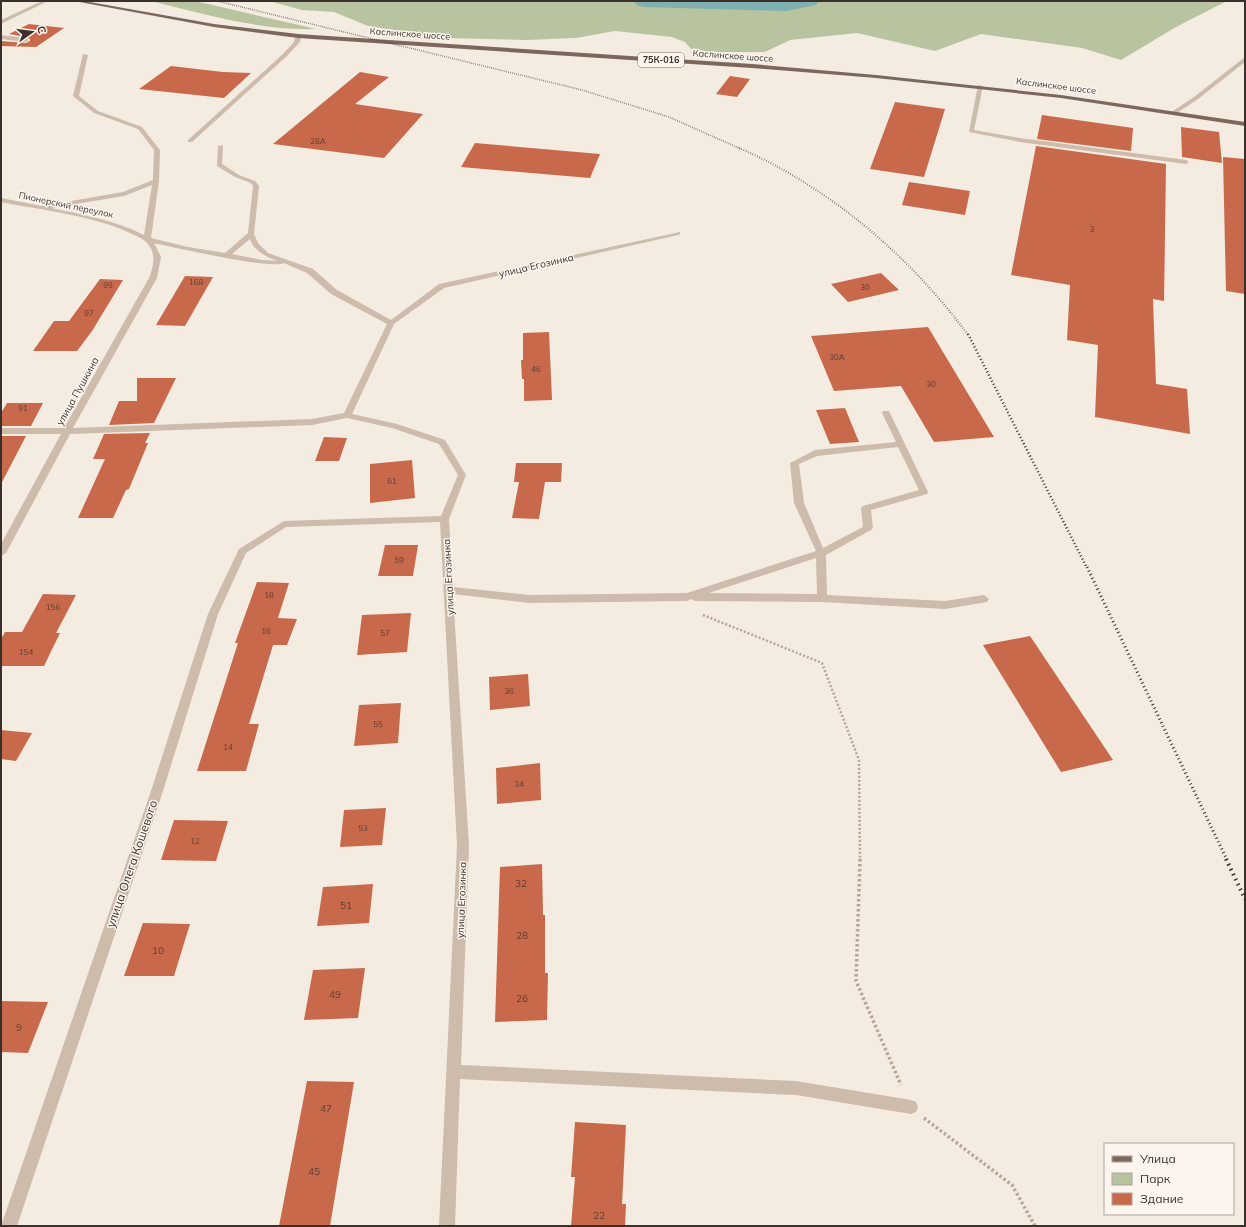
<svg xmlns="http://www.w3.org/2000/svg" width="1246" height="1227" font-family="Mulish,sans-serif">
<rect width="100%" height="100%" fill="#f4ebe1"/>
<path fill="#b8c4a0" d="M151 1H195L316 29C261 31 205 14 151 1Z
M269 1H1231L1225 2 1176 27 1121 60 1082 48 981 34 935 51 857 33 790 40 765 52H709L691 49 685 42 672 37 615 31 576 38 527 40 444 38 368 26 334 12 302 10Z"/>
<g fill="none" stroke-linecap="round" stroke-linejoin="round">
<path fill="#7fb0b2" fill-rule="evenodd" d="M634 1H819L816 5 786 11 644 7 637 5Z"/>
</g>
<path fill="#c8694b" d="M29 24 64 28 36 47 1 46V41L26 43 30 41V39L26 37 9 34Z
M171 66 223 72 251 73 224 98 139 89Z
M360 72 389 77 355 104 423 114 384 158 273 144Z
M730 76 750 79 737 97 716 94Z
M895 102 945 109 924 177 870 169Z
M1042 115 1133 128 1131 151 1037 139Z
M1181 127 1219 132 1222 163 1182 157Z
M475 143 600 154 590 178 461 167Z
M1036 146 1166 164 1164 301 1153 299 1156 384 1187 389 1190 434 1095 417 1098 345 1067 340 1070 285 1011 275Z
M1223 157 1245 159V294L1226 291Z
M909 182 970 191 965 215 902 205Z
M881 273 899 290 848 302 831 284Z
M185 276 213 277 185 326 156 325Z
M100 279 123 280 92 331 77 351H33L54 321H69Z
M928 327 994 437 934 442 901 386 834 391 811 336Z
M549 332 552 400 524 401V379H522L521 360H523V333Z
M137 378H176L154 423 109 425 119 401H137Z
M7 403H43L31 426H1V413Z
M845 408 859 442 830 444 816 410Z
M150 433 145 443H148L129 489 126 490 113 518H78L105 459H93L104 434Z
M1 436H26L1 484Z
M324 437 347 438 339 461H315Z
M412 460 415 498 370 503V464Z
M516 463H562L561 482H545L539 519 512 518 519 482H514Z
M385 545H418L413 576H378Z
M257 582 289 583 278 618 297 619 287 645H273L249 724H259L246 771H197L238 643H235Z
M43 594 76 595 56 633H60L44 666H1V639L5 632H22Z
M411 613 407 652 357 655 362 615Z
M1030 636 1113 760 1061 772 983 645Z
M528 674 530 706 490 710 489 677Z
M401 703 398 743 354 746 359 705Z
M1 730 32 733 16 761 1 759Z
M540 763 541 800 497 804 496 768Z
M386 808 382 845 340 847 344 810Z
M174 820 228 821 216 861 161 860Z
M542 864 543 915H545V973H548L547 1020 495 1022 500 867Z
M373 884 369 923 317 926 323 887Z
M143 923 190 924 174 976H124Z
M365 968 358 1018 304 1020 313 970Z
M1 1001 48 1002 28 1053 1 1052Z
M307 1081 354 1082 330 1226H279Z
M575 1122 626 1125 622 1204H626L625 1226H571L575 1177H571Z"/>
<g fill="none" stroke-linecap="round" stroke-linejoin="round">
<path stroke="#b9a596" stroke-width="2.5" stroke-dasharray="2 2" stroke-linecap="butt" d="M703 615 822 663 859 760 860 860"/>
<path stroke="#b9a596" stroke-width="3.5" stroke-dasharray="2.5 2.5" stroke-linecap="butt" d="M860 859 856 981 901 1085
M924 1118 1012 1185 1035 1226"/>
<path fill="#cdbbac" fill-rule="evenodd" d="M42 1H48L1 24V20Z
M1 35 26 38 29 40 26 42 1 39Z
M296 35 301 36 300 42 287 56 192 142H188V140L283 54 294 42Z
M83 54 88 55 79 96 98 111 142 127 160 150 159 181 151 238 188 247 225 253 248 233 253 186 251 183 235 177 217 166 218 146 223 145 222 164 239 175 255 181 259 186 254 234 258 243 268 253 313 269 337 290 391 320 439 284 680 232V234L678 235 444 288 394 324 352 414 397 424 445 440 466 475 449 519 453 587 529 595 687 593 816 551 794 503 790 463 815 450 896 442 882 413 883 411H889L928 492 927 494 871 510 873 528 871 530 826 555 827 595 945 601 984 595 989 599 987 602 945 609 822 602 695 601 691 599 687 601 529 603 453 594 469 846 461 1065 796 1081 911 1100 916 1102 918 1107 916 1112 911 1114 796 1095 460 1079 455 1226H439L457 846 440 522 286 527 246 553 218 614 163 791 17 1226H1L151 791 208 614 239 549 284 521 441 516 458 475 439 444 392 428 347 418 312 425 70 434 6 553 1 556V544L61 434H1V428H64L149 278C154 265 157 252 145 241 142 238 136 236 132 234 96 216 41 210 1 202V198L42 206 123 192 153 180 154 150 138 129 94 113 73 96ZM152 185 144 235C115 220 83 215 51 208L124 196ZM250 239C254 251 265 256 277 261L262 260 232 254ZM154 243C172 247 273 270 284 263L307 273 331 294 387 324 344 413 312 419 73 428 157 278 161 257ZM898 447 919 490 863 506 861 508 863 527 823 548 804 503 799 464 817 456ZM816 558 817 594 709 593Z
M1245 57V62L1198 99 1177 113H1173V111L1194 97Z
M978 85 983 86 974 130 1020 138 1186 160 1189 162 1186 164 1020 142 969 132Z"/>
<path fill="#7d675c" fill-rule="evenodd" d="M74 1H84L214 24 298 34 752 64 876 75 1061 95 1245 122V126L1061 98 876 78 752 68 298 38 214 27Z"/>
<path stroke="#3b302b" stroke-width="1.5" stroke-dasharray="0.5 1.5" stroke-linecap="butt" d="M217 1 582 90 669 117 741 149"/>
<path stroke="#3b302b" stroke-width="2" stroke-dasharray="0.5 2" stroke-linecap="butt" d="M739 148C829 187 910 256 968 335"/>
<path stroke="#3b302b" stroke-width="2.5" stroke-dasharray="1 2.5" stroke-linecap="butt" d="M968 334 1087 568"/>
<path stroke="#3b302b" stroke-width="3" stroke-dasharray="1 3" stroke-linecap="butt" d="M1087 567 1227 860"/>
<path stroke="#3b302b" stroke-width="4" stroke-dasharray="1.5 4" stroke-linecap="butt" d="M1226 859 1245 899"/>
</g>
<g text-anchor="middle" stroke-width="3" stroke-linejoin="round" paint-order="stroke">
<g font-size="8" fill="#5e3e33">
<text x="318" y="144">28А</text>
<text x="1092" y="232">3</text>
<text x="196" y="285">168</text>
<text x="108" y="288">99</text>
<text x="865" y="290">30</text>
<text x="89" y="316">97</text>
<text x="837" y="360">30А</text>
<text x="536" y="372">46</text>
<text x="931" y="387">30</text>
<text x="23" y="411">91</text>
<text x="392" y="484">61</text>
<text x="399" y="563">59</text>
<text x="269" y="598">18</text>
<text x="53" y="610">156</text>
<text x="266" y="634">16</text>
<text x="385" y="636">57</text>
<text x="26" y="655">154</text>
<text x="509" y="694">36</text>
<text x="378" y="727">55</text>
<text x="228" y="750">14</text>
<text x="519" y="787">34</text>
<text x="363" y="831">53</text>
<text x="195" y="844">12</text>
</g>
<g font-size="9" fill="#3b302b" stroke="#fbf5ee">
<text transform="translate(410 34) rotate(4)" y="3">Каслинское шоссе</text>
<text transform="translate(733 56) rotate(4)" y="3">Каслинское шоссе</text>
<text transform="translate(1056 86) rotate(7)" y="3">Каслинское шоссе</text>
<text transform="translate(66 205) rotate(12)" y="3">Пионерский переулок</text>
</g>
<rect fill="#fbf5ee" stroke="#756b66" stroke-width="1" x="638" y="53" width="46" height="14" rx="3"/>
<g font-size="9" font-weight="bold" fill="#3b302b">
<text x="661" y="63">75К-016</text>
</g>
<g font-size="10" fill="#3b302b" stroke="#fbf5ee">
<text transform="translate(536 265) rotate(-13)" y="4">улица Егозинка</text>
<text transform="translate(77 391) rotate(-61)" y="4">улица Пушкина</text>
<text transform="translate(448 577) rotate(-93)" y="4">улица Егозинка</text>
<text transform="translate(461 900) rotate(-88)" y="4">улица Егозинка</text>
</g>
<g font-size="10" fill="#5e3e33">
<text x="521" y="887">32</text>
<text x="346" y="909">51</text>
<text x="522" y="939">28</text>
<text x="158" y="954">10</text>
<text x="335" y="998">49</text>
<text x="522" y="1002">26</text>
<text x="19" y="1031">9</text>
<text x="326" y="1112">47</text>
<text x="314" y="1175">45</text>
<text x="599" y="1219">22</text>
</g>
<g font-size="12" fill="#3b302b" stroke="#fbf5ee">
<text transform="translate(132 864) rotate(-71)" y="4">улица Олега Кошевого</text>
</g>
</g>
<rect width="1246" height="1227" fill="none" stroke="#3b302b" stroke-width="4"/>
<rect x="1104" y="1143" width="130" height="72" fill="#fbf5ee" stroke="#aea6a0"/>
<rect x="1112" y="1156" width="20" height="6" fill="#7d675c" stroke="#aea6a0"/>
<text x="1140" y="1163" font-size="12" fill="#3b302b">Улица</text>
<rect x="1112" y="1173" width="20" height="12" fill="#b8c4a0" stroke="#aea6a0"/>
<text x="1140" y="1183" font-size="12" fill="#3b302b">Парк</text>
<rect x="1112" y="1193" width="20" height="12" fill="#c8694b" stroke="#aea6a0"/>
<text x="1140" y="1203" font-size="12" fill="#3b302b">Здание</text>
<g transform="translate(32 32) rotate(76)" stroke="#fbf5ee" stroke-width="3" paint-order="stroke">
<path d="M0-3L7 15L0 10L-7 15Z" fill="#3b302b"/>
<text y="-6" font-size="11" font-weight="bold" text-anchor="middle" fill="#3b302b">С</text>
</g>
</svg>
